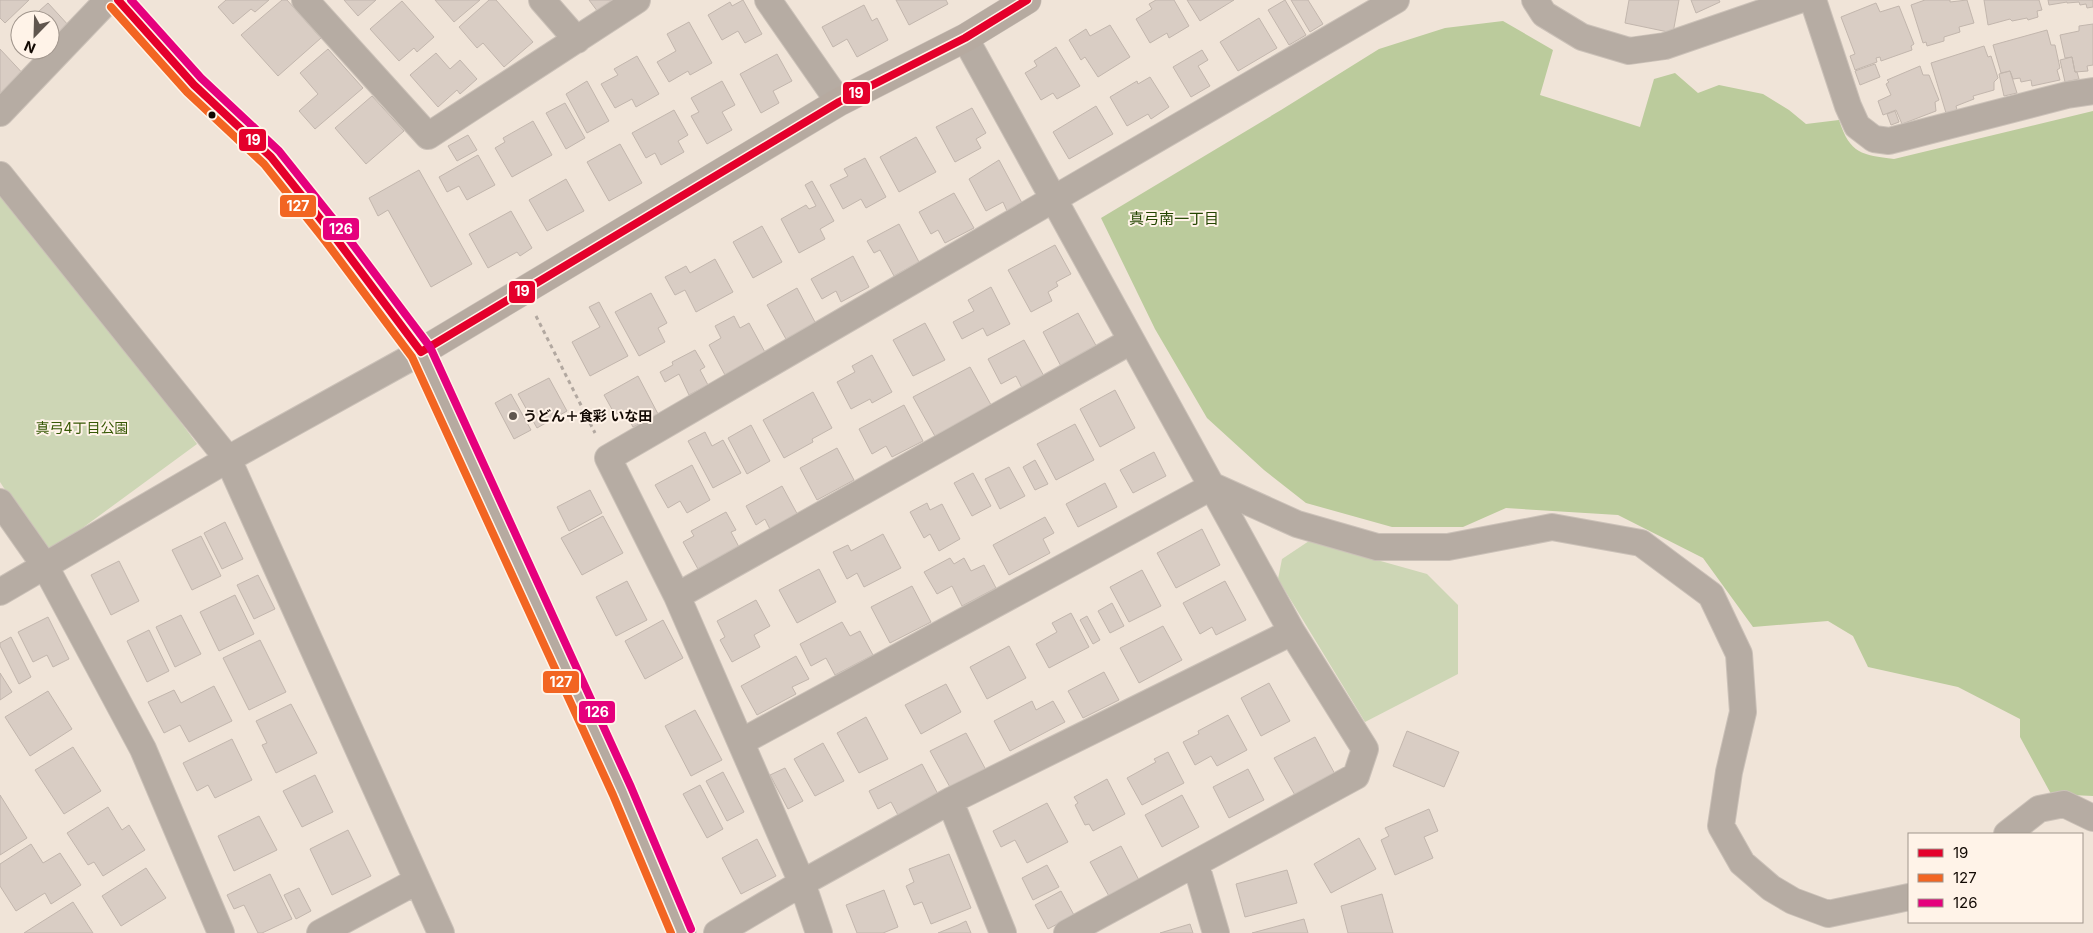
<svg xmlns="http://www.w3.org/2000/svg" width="2093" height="933" font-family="Inter,'Noto Sans JP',sans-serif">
<rect width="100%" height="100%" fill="#f0e4d8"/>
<path fill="#cdd6b5" d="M0 196 94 306 197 444 47 554 0 482Z
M1309 541 1427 574 1458 605V674L1365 722 1278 579 1282 559Z"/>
<path fill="#bbcb9c" d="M1503 21 1553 50 1540 95 1640 127 1654 79 1675 73 1698 93 1719 85 1763 94 1789 110 1806 124 1839 120C1850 154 1862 155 1894 159L2093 111V796L2051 794 2020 737V719L1958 687 1868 667 1853 636 1828 621 1753 627 1703 558 1618 515 1506 508 1463 527H1392L1306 503 1264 470 1207 418 1155 329 1101 218 1281 110 1379 49 1445 28Z"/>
<path fill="#d9cdc4" stroke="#c2b6ad" d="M0 0H29L5 23 0 18Z
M226 0H269L255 12 251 9 233 24 218 7Z
M282 0H287L321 38 278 76 241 35Z
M344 0H376L358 16Z
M435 0H480L454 22Z
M489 0H496L533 42 504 67 483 43 477 48 459 27Z
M589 0H613L598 12Z
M743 0 762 34 745 43 738 31 722 40 708 15 730 2 732 6Z
M896 0H946L948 4 909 25Z
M1156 0H1174L1189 26 1169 38 1167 33 1150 43 1136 19 1152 9 1149 4Z
M1187 0H1234L1200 21Z
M1285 0 1306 35 1289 45 1268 10Z
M1291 0H1308L1323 24 1310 32Z
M1629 0H1679L1673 33 1625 23Z
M1691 0H1719L1720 2 1696 13Z
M1925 0H1950V2L1967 0 1974 23 1959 27 1960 32 1944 37V41L1927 46 1926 42 1923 43 1911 5Z
M1984 0H2039L2042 10 2037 11 2038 17 2028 20 2027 18 2012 21 2010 19 1988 25Z
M2048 0H2093V7L2087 8 2086 4 2080 5 2079 2 2067 3V2L2049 5Z
M402 1 434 37 417 52 414 48 399 61 370 29Z
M48 3 70 27 50 46V20H29Z
M1876 3 1880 12 1899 6 1914 44 1911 46 1912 50 1881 61 1880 57 1876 58 1877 62 1855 70 1850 56 1855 54 1841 17Z
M864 5 872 21 877 18 888 40 857 57 847 39 833 47 822 27Z
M1259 18 1277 48 1238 71 1220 42Z
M689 22 712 63 690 75 688 71 669 82 657 62 676 51 667 34Z
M2093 24V65L2087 66 2088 71 2075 72 2072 57 2065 58 2060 35 2079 31V26Z
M1110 25 1130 57 1098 77 1085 57 1081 60 1069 40 1086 29 1090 36Z
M2047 30 2051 45H2055L2060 68 2057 70 2060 80 2032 86 2031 80 2021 82 2020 78 2013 79 2010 71 2001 73 1993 45Z
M1984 46 1988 57 1991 56 1998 78 1994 82V90L1973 96 1974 99 1956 106 1957 110 1946 113 1931 63Z
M1056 47 1080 86 1057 99 1053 93 1041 100 1025 73 1037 66 1034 61Z
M0 49 28 79 0 106Z
M328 49 363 88 315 129 299 111 318 94 300 73Z
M1202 50 1208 60 1198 66 1210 86 1191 97 1173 67Z
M436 53 450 69 460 60 477 79 460 94 457 90 438 107 410 75Z
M777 54 792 81 773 91 779 103 761 113 740 74Z
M637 56 659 94 636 107 632 99 615 108 601 84 618 75 614 69Z
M2072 57 2075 72H2077L2079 79 2065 82 2060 60Z
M1875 64 1880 77 1860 85 1855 71Z
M1920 66 1923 75H1929L1939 100 1935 102 1936 111 1902 124 1896 110 1883 115 1878 101 1891 95 1886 84 1889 82 1887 80Z
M2010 71 2017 93 2004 96 1999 74Z
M1150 77 1169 107 1151 119 1148 114 1127 126 1110 97 1137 81 1138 84Z
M587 81 609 121 587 133 566 94Z
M722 81 735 105 722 112 732 130 707 144 691 116 699 112 691 98Z
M372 96 404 131 366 164 335 128Z
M565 103 585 138 566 149 546 113Z
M1096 106 1113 134 1069 159 1053 132Z
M972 108 986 133 976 139 981 148 955 162 936 127Z
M674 110 688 135 678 141 684 152 661 165 655 153 646 158 632 133Z
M1895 111 1899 122 1891 125 1887 114Z
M533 121 552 155 512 177 495 148 505 142 503 138Z
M468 135 477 150 457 161 448 146Z
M916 137 936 172 899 192 880 157Z
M620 144 642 183 609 201 587 162Z
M478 155 495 185 467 200 459 186 447 192 439 177Z
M865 158 886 197 866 208 861 199 843 209 830 185 848 176 844 169Z
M999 160 1022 203 1007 211 1003 202 986 211 969 179Z
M419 170 472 264 431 287 388 210 378 216 369 198Z
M566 179 584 211 547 231 529 200Z
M812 181 834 221 820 229 825 239 799 253 781 219 806 205 809 209 816 206 805 185Z
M954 193 974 228 945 243 938 230 931 234 919 212Z
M511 211 532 248 520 256 517 252 488 268 469 234Z
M899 224 919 262 894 276 880 250 874 253 867 241Z
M762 226 782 262 753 278 733 242Z
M1055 245 1071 274 1056 282 1058 286 1048 292 1052 301 1031 312 1008 270Z
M853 256 869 287 841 302 836 291 822 299 811 279Z
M715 259 733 292 696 312 685 290 675 295 665 277 686 266 690 273Z
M991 287 1010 324 987 336 983 328 962 339 953 322 974 311 968 300Z
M797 288 816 324 786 339 767 305Z
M651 293 667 323 658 328 665 342 639 356 615 312Z
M599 302 628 356 590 376 572 342 600 327 589 307Z
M1078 313 1099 351 1063 370 1043 332Z
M734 316 740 328 749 323 766 354 725 375 709 345 721 338 715 326Z
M925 323 945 360 913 376 893 340Z
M1024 340 1045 378 1023 390 1016 376 1001 384 988 359Z
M695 350 705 367 700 370 708 385 689 395 679 374 665 382 660 372 673 365 672 362Z
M872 355 892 392 872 403 870 399 851 409 837 382 855 372 852 366Z
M970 367 995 412 936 438 913 397Z
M638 376 658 414 633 427 627 416 618 420 604 395Z
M549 378 567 411 537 428 518 394Z
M1115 390 1135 428 1100 447 1080 409Z
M813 392 832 428 812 439 813 442 784 458 763 420Z
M511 394 531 430 514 439 495 403Z
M904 405 923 441 892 457 886 446 872 454 859 429Z
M1075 424 1094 460 1056 480 1037 444Z
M751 425 770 461 747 474 728 438Z
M705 432 712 446 723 440 741 473 713 488 688 441Z
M837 448 854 480 817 500 800 468Z
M1154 452 1166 476 1133 493 1120 470Z
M1035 460 1048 484 1035 490 1023 467Z
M692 465 710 500 687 513 680 501 668 508 655 485Z
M1009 467 1025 496 1000 509 985 479Z
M973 473 991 506 972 516 954 483Z
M1105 483 1117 507 1078 527 1066 504Z
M782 486 800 519 772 533 765 519 756 525 746 506Z
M590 490 602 513 569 531 557 507Z
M927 503 930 510 942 504 960 539 939 551 930 534 924 538 910 512Z
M726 512 736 530 731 532 739 547 698 569 683 542 694 536 691 531Z
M603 516 623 553 582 575 561 538Z
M1045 517 1054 533 1043 539 1050 553 1009 575 993 545Z
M225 522 243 559 222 569 204 533Z
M1202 529 1220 565 1176 588 1157 553Z
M883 534 901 568 864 587 857 573 847 579 833 552 848 545 851 551Z
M201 536 221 576 192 590 172 550Z
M950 558 954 564 964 558 971 571 984 565 996 588 962 606 952 586 937 594 924 572Z
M119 561 139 601 111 615 91 575Z
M819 569 836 602 797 623 779 590Z
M1142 570 1161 606 1129 622 1110 587Z
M258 575 275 609 254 619 237 585Z
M627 581 647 620 616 636 596 597Z
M1225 581 1246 620 1216 635 1212 627 1200 634 1183 603Z
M912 586 931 622 890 643 871 607Z
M235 595 254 634 219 651 200 612Z
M756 600 770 626 754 635 760 647 732 662 720 640 725 637 717 621Z
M1112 603 1124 626 1110 633 1098 611Z
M1071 613 1089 647 1049 668 1036 644 1057 632 1052 623Z
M181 615 201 654 175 667 156 627Z
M1087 616 1100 640 1093 644 1080 620Z
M48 617 69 659 53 667 47 655 33 662 18 632Z
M663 620 683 658 645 679 625 641Z
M842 622 850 636 860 631 873 655 835 675 826 658 811 666 800 644Z
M1163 626 1182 660 1139 683 1120 648Z
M149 630 169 671 147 682 127 641Z
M11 637 31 677 19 684 0 646V643Z
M260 640 286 692 249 710 223 658Z
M1009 646 1026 678 987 699 970 667Z
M796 656 809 679 792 687 796 694 757 715 741 686Z
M1104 672 1119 700 1083 718 1068 691Z
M0 673 12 692 0 700Z
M1269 683 1290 721 1261 736 1241 698Z
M946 684 961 712 921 734 905 705Z
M214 686 232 721 189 742 180 725 164 733 148 702 174 690 181 703Z
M48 691 72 729 30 756 5 717Z
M1032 701 1036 710 1053 701 1065 722 1010 751 994 721Z
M291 704 317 753 276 773 262 745 267 743 256 721Z
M695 710 722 760 691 776 665 726Z
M1228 715 1247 750 1217 766 1211 756 1195 765 1183 742 1199 734 1198 731Z
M866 717 888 759 859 773 837 733Z
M1407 731 1459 752 1444 787 1393 766Z
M966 733 986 770 951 789 930 751Z
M1315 737 1336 776 1296 797 1274 758Z
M232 739 252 780 215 798 208 785 197 791 183 763Z
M823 743 844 781 815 796 794 759Z
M73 747 101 791 64 814 35 770Z
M1168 752 1184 783 1142 805 1127 778 1156 762 1154 759Z
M922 764 939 796 899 817 891 802 878 809 869 791Z
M785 768 803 801 788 809 770 775Z
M1248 769 1264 800 1229 818 1213 787Z
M723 772 744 812 727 821 706 781Z
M315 775 333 812 302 827 283 791Z
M1107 779 1125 814 1093 831 1089 824 1085 825 1075 805 1078 803 1074 797Z
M700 785 723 829 707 838 683 794Z
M0 795 27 838 0 855Z
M1182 795 1199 827 1162 847 1145 815Z
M1047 803 1068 842 1027 863 1015 840 1001 847 993 831Z
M108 807 122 830 129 825 145 850 103 876 94 862 88 865 67 833Z
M1429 809 1438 831 1424 837 1433 858 1395 875 1381 840 1389 836 1385 828Z
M259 816 277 850 234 871 218 836Z
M348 830 371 876 332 895 310 849Z
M1359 838 1376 869 1331 893 1314 864Z
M757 839 776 876 741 894 722 858Z
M31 844 43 863 60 853 81 885 51 904 45 893 16 911 0 886V864Z
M1121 846 1140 882 1110 898 1090 862Z
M949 854 971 908 931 924 922 902 914 905 906 886 914 882 909 869Z
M1047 865 1059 887 1033 900 1022 878Z
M146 868 166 898 121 926 102 896Z
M1287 870 1297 903 1245 917 1236 884Z
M270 874 292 919 262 933H258L244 905 234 909 227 895Z
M299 888 311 911 296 919 284 895Z
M884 890 898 927 883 933H857L846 905Z
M1061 891 1074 915 1048 929 1035 905Z
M1382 894 1393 933H1348L1341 906Z
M73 902 93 933H24L35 926Z
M1304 919 1308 933H1252Z
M966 921 971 933H938L958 925Z
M1190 924 1193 933H1160Z"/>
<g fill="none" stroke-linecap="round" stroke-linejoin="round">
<g stroke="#cbc1b8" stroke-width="28">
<path id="street" d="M305 0 428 136 637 0
M542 0 577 40
M768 0 839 102
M1535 0 1544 14 1582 37 1629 51 1665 46 1799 0
M1813 0 1848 106 1857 126 1874 139 1889 141 2067 95 2093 91
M965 38 1292 632 1365 749 1356 776 1067 933
M0 113 108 0
M0 175 228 459 441 933
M0 502 45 566 143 749 221 933
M0 592 228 459 421 352
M677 596 1131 341
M741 742 1213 486 1297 524 1377 547H1448L1552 527 1641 543 1711 595 1739 654 1743 712 1729 772 1721 826 1742 863 1771 888 1793 901 1828 914 1909 897
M950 801 1003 933
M2007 834 2039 809 2064 804 2093 818
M1196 865 1216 933
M320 933 417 881
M717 933 802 883 950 801 1292 632
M819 933 802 883 677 596 608 458 1396 0"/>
</g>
<g stroke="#cbc1b8" stroke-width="29">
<path id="secondary" d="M118 0 194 85 271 157 334 236 421 352 622 791 682 933
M421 352 839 102 965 38 1027 0"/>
</g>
<path stroke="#b2a8a0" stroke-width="3" stroke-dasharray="4 4" stroke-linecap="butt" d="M536 316 595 433"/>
<use href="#street" stroke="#b6aca3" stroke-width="26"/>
<use href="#secondary" stroke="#b6aaa0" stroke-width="28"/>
<g stroke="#fff3e8" stroke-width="11">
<path id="bus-1" d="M118 0 194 85 271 157 334 236 421 352 839 102 965 38 1027 0"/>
</g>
<g stroke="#fff3e8" stroke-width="11">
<path id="bus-2" d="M111 7 187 92 264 164 326 242 412 357 613 795 671 933"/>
</g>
<g stroke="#fff3e8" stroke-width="11">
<path id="bus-3" d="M131 0 201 78 279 151 342 230 430 347 631 787 691 929"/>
</g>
<use href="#bus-1" stroke="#e4002b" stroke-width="8"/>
<use href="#bus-2" stroke="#f26522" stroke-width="8"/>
<use href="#bus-3" stroke="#e5007d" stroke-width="8"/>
</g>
<circle fill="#120903" stroke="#fff3e8" stroke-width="2" cx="212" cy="115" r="4.5"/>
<circle fill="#60564e" stroke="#fff3e8" stroke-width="2" cx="513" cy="416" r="5"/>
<g text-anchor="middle" stroke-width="4" stroke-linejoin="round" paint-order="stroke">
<g font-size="14" font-weight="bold" fill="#120903" stroke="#fff3e8" text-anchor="start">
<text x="523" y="421">うどん＋食彩 いな田</text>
</g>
<g font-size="14" fill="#375805" stroke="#fff3e8">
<text x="82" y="433">真弓4丁目公園</text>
</g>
<g font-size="15" fill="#234500" stroke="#fff3e8">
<text x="1174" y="224">真弓南一丁目</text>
</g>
</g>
<g stroke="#fff3e8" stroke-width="2">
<rect x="842" y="81" width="29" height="24" rx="5" fill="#e4002b"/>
<rect x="238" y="128" width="29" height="24" rx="5" fill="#e4002b"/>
<rect x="279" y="194" width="38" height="24" rx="5" fill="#f26522"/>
<rect x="322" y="217" width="38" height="24" rx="5" fill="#e5007d"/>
<rect x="508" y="280" width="28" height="24" rx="5" fill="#e4002b"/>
<rect x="542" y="670" width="38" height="24" rx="5" fill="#f26522"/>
<rect x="578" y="700" width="38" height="24" rx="5" fill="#e5007d"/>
</g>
<g font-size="14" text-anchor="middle" font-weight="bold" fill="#fff">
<text x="856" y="98">19</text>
<text x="253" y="145">19</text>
<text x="298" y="211">127</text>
<text x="341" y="234">126</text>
<text x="522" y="296">19</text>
<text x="561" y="687">127</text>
<text x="597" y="717">126</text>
</g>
<rect x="1908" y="833" width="175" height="90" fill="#fff3e8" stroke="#a0958c"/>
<rect x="1918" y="849" width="25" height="8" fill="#e4002b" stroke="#a0958c"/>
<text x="1953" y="858" font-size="15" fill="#120903">19</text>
<rect x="1918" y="874" width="25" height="8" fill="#f26522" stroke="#a0958c"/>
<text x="1953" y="883" font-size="15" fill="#120903">127</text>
<rect x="1918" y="899" width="25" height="8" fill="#e5007d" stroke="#a0958c"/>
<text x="1953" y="908" font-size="15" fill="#120903">126</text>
<g transform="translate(35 35) rotate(203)"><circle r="24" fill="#fff3e8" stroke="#a0958c"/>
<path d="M0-4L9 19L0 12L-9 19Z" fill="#60564e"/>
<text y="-8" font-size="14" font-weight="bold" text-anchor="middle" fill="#120903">N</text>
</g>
</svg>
